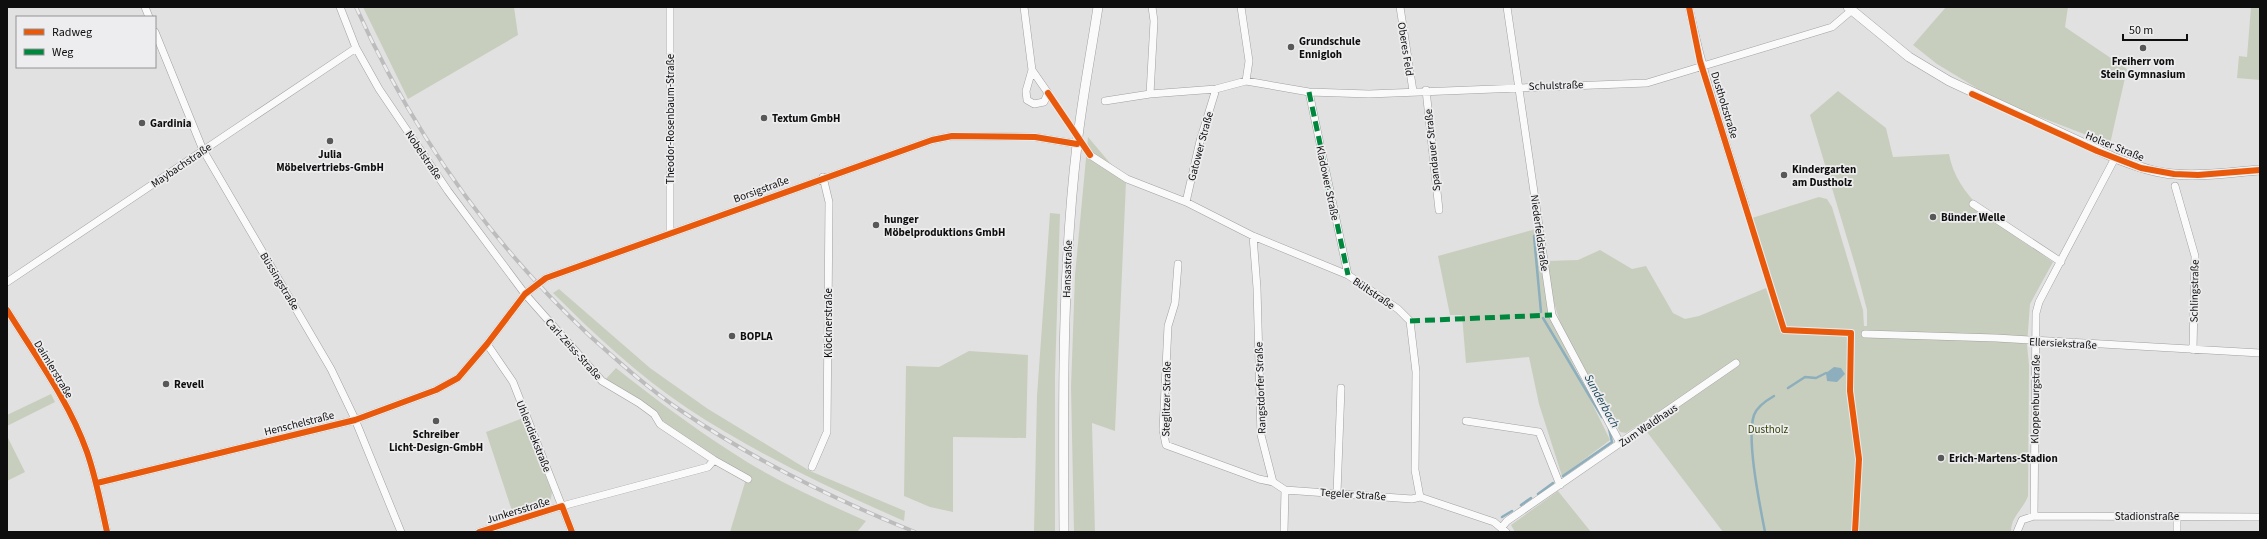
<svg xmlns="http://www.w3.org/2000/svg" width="2267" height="539" font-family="'Source Sans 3',sans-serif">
<rect width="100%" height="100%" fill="#e1e1e1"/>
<path fill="#c8cebd" d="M363 7H514L518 35 408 99Z
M1946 7H2068L2065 27 2127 69 2110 144 1998 101 1937 64 1913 45Z
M2251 7H2260V80L2237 78 2239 56 2247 57Z
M1838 91 1886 128 1893 157 1949 154C1958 204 2014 235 2053 262L2030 304 2027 345 2029 365 2028 496C2023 510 2011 516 2011 532H1723L1647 432 1671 417 1666 407 1626 433 1620 432 1561 326 1554 303 1546 261 1578 260 1600 250 1632 269 1646 266 1673 313 1685 319 1699 316 1766 288 1773 310 1778 307 1752 218 1819 197 1827 199 1832 207 1863 310 1864 326H1867V310L1856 268 1810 115Z
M1088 137 1126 182 1115 431 1092 423 1095 532H1074L1071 387 1075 275Z
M1050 213 1060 214 1055 376V532H1034L1037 396Z
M1536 229 1548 310 1553 323 1610 440 1562 476 1539 404 1529 357 1466 363 1462 315H1450L1438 256Z
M559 289 650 368 708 409 810 471 905 511 904 521C829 488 755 453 687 408 638 375 594 334 553 293Z
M969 351 1028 355 1026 438 953 437V512L930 507 904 496 906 366 939 367Z
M616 368C654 398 692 427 733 453 774 480 821 501 866 521L857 532H730L746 479 661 424 654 414 605 380Z
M51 394 55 402 7 426V415Z
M523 418 552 492 550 504 514 517 486 432Z
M7 436 25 472 7 481Z
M1558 491 1591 532H1515L1511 525Z"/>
<path fill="#8caebd" d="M1834 367 1841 368 1845 374 1837 382 1827 381 1826 373Z"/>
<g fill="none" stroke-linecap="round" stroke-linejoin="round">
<path stroke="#8caebd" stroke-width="2.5" d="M1534 236 1541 312
M1543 318 1602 417
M1788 388 1805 377 1816 378 1826 373
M1563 476 1612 442 1609 429
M1538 494 1553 483
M1521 505 1531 498
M1502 517 1512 511
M1765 532C1760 506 1746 439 1754 415 1757 407 1767 400 1774 396"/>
<g stroke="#a0a0a0" stroke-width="8">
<path id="minor" d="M145 7 149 17
M340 7 356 48 379 89 448 191 525 294 602 381 639 403 654 414 660 424 714 460 748 479
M670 7V232
M1024 7 1032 70 1026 91 1027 100 1034 104 1044 102 1048 93 1032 70
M1241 7 1249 61 1246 81
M1400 7 1413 91
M1507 7 1552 315 1620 443
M1689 7C1703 75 1725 141 1746 207
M155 32 203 150 331 369 354 417 401 532
M1426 90 1439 210
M1309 92 1348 275
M1150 94 1154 21 1152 7
M1105 101 1150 94 1216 89 1246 81 1309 92 1369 94 1647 83 1832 27 1852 10
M1090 155 1127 179 1186 202 1253 236 1348 275 1398 309 1410 321 1416 372 1415 470 1420 497
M2175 186 2195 256 2193 350
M1186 202 1200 141 1216 89
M1973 204 2061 262
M1253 236 1257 288 1261 435 1273 482 1285 490 1412 499 1420 497 1494 522 1506 532
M1178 264 1175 303 1168 326 1163 430 1166 445 1259 479 1273 482
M7 282 356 48
M7 310C35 355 69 401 87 452 96 478 101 505 107 532
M1865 334 1996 338 2260 353
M487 344 513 382 572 532
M1466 421 1539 432 1560 485
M812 467 827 432 829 202 823 177
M97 483 355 420 436 390 458 378 487 344 525 294 546 278 932 140 952 136 1035 137 1077 144
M1337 493 1341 388
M2034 516 2260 517
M2177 516V532
M1502 527 1507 521 1736 363
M479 532 562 506 708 467 714 460
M1284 532 1285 490
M2017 532 2022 520 2034 516 2036 313 2039 302 2115 158"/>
</g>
<g stroke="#a0a0a0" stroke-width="10">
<path id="secondary" d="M1848 7 1909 57 1949 81 2115 158C2134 165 2154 173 2174 174 2202 177 2232 172 2260 170
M1064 532C1063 403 1062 273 1077 145 1082 99 1091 53 1098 7"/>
</g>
<use href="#minor" stroke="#fafafa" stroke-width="7"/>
<use href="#secondary" stroke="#fafafa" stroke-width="9"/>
<g stroke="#bcbcbc" stroke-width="4">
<path id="rail" d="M356 7C412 132 490 243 591 337 620 363 650 390 683 412 756 461 833 499 915 532"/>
</g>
<use href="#rail" stroke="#ededef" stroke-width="2.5" stroke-dasharray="8" stroke-linecap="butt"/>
<path stroke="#00873e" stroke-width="5" stroke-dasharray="10 5" stroke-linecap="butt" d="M1309 92 1348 275
M1410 321 1552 315"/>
<g stroke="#ededef" stroke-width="8">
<path id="cycleway" d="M1689 7 1700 61 1784 330 1851 333 1850 391 1859 459 1855 532
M1048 93 1090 155
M1972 94 2097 151 2141 168 2174 174 2198 175 2260 170
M7 310C35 355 69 401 87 452 96 478 101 505 107 532
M97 483 355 420 436 390 458 378 487 344 525 294 546 278 932 140 952 136 1035 137 1077 144
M479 532 562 506 572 532"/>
</g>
<use href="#cycleway" stroke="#e8590c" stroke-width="6"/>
</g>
<g fill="#585858" stroke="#ededef" stroke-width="1.5">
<circle cx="1291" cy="47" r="4"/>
<circle cx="2143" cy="48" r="4"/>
<circle cx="764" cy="118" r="4"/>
<circle cx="142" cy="123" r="4"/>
<circle cx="330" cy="141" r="4"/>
<circle cx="1784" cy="175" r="4"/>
<circle cx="1933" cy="217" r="4"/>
<circle cx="876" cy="225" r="4"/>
<circle cx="732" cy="336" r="4"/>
<circle cx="166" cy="384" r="4"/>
<circle cx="436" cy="421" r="4"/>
<circle cx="1941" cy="458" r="4"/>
</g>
<g text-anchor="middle" stroke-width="3.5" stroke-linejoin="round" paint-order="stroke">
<g font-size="11" font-weight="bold" fill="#0e0e0e" stroke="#ededef" text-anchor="start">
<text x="1299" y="45">Grundschule<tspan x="1299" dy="13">Ennigloh</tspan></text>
<text x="2143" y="65" text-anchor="middle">Freiherr vom<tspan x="2143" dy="13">Stein Gymnasium</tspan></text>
<text x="772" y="122">Textum GmbH</text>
<text x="150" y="127">Gardinia</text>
<text x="330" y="158" text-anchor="middle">Julia<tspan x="330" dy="13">Möbelvertriebs-GmbH</tspan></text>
<text x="1792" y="173">Kindergarten<tspan x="1792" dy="13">am Dustholz</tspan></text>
<text x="1941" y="221">Bünder Welle</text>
<text x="884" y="223">hunger<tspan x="884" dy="13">Möbelproduktions GmbH</tspan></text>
<text x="740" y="340">BOPLA</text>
<text x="174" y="388">Revell</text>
<text x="436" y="438" text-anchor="middle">Schreiber<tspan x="436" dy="13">Licht-Design-GmbH</tspan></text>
<text x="1949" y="462">Erich-Martens-Stadion</text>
</g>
<g font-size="11" fill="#0e0e0e" stroke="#ededef">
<text transform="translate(1406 49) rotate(81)" y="4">Oberes Feld</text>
<text transform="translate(1556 85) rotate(-2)" y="4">Schulstraße</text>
<text transform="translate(1725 105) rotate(73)" y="4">Dustholzstraße</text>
<text transform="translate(670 119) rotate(-90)" y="4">Theodor-Rosenbaum-Straße</text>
<text transform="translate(1200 146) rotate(-75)" y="4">Gatower Straße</text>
<text transform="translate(2115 146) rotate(22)" y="4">Holser Straße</text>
<text transform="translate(1432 150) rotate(-96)" y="4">Spandauer Straße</text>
<text transform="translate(424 155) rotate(56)" y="4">Nobelstraße</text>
<text transform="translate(181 165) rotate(-34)" y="4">Maybachstraße</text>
<text transform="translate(1328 183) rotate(78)" y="4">Kladower Straße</text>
<text transform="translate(761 189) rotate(-20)" y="4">Borsigstraße</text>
<text transform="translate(1540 233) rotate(82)" y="4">Niederfeldstraße</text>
<text transform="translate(1067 269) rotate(-88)" y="4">Hansastraße</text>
<text transform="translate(280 281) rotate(59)" y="4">Büssingstraße</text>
<text transform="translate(2194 291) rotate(-89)" y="4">Schlingstraße</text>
<text transform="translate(1374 293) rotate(34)" y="4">Bültstraße</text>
<text transform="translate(828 323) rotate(-90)" y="4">Klöcknerstraße</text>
<text transform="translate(2063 343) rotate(3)" y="4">Ellersiekstraße</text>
<text transform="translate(574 349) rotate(48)" y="4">Carl-Zeiss-Straße</text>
<text transform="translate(54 369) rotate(59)" y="4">Daimlerstraße</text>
<text transform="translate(1260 388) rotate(-92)" y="4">Rangstdorfer Straße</text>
<text transform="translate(1166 399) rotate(-89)" y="4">Steglitzer Straße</text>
<text transform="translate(2035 399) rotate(-89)" y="4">Kloppenburgstraße</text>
<text transform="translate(299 423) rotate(-14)" y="4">Henschelstraße</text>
<text transform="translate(1648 425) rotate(-34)" y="4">Zum Waldhaus</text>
<text transform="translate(534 436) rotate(68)" y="4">Uhlendiekstraße</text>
<text transform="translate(1353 494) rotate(4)" y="4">Tegeler Straße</text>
<text transform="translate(518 510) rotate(-17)" y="4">Junkersstraße</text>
<text x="2147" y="520">Stadionstraße</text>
</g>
<g font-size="11" fill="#324300" stroke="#ededef">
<text x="1768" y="433">Dustholz</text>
</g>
<g font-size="12" font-style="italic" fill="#143f4f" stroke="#ededef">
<text transform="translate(1602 401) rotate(61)" y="4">Sunderbach</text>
</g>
</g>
<rect width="2267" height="539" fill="none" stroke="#0e0e0e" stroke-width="16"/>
<rect x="16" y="16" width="140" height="52" fill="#ededef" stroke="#949495"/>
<rect x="24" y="29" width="20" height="6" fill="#e8590c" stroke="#949495"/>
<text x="52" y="36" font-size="12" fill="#0e0e0e">Radweg</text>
<rect x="24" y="49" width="20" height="6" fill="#00873e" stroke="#949495"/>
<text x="52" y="56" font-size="12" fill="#0e0e0e">Weg</text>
<path d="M2123 34v6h64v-6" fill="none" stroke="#0e0e0e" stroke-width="2"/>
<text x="2129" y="34" font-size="12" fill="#0e0e0e" stroke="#ededef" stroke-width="3" paint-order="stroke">50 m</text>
</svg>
